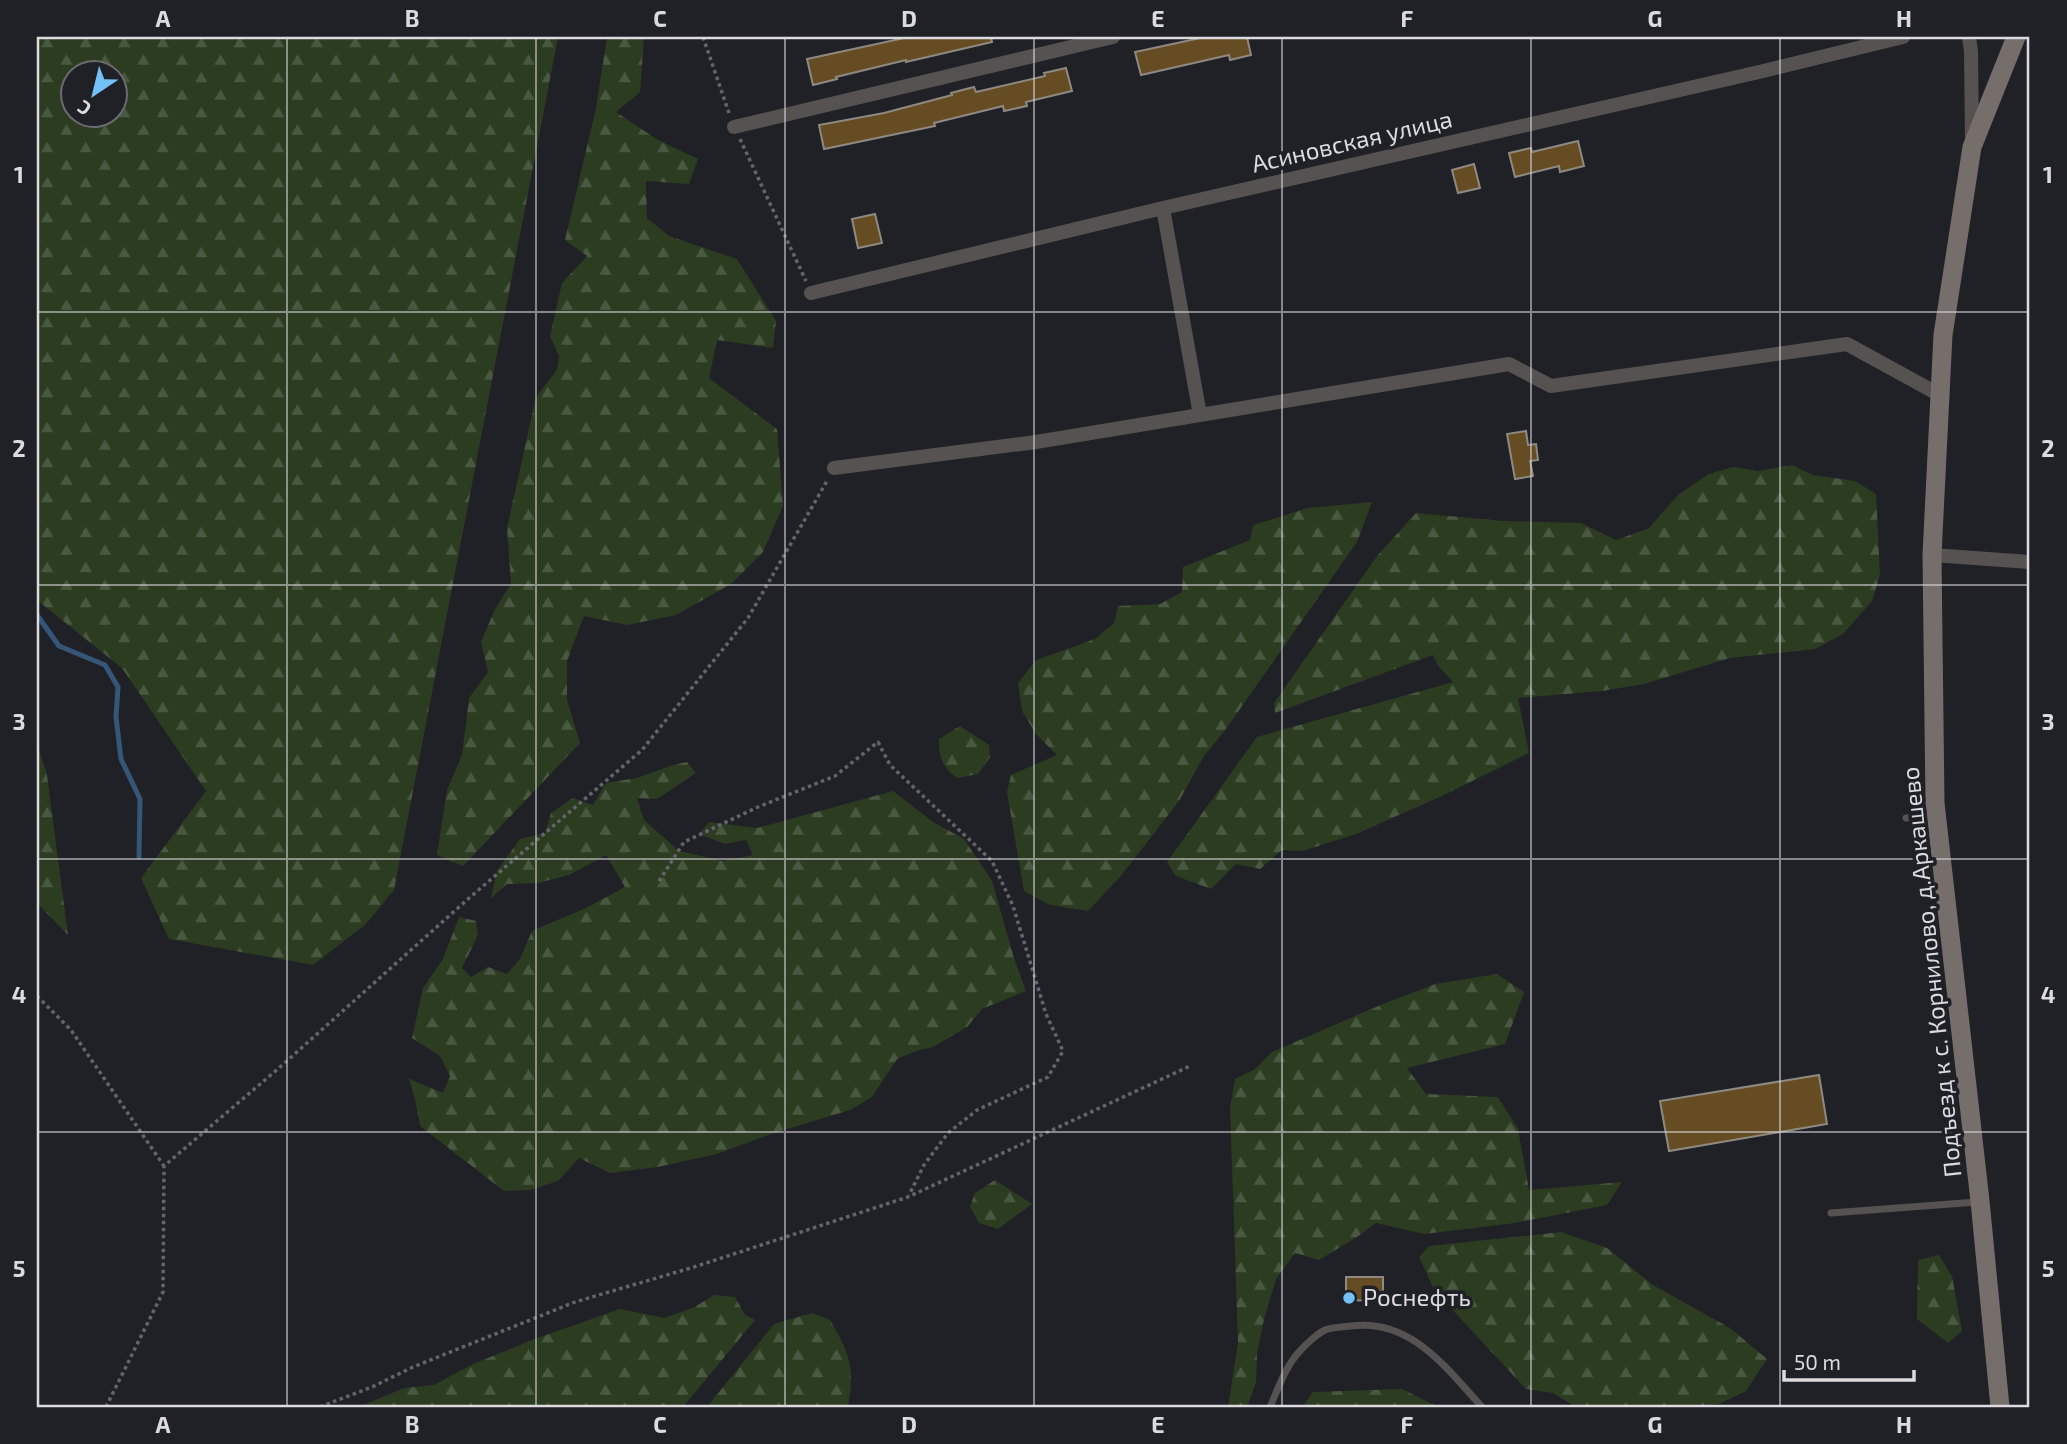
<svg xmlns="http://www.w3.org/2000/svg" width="2067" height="1444" font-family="'Exo 2',sans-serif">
<defs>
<pattern id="forest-firs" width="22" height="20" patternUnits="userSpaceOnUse" patternTransform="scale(1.75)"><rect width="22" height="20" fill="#2b3c20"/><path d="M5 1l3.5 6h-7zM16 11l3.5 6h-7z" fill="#495840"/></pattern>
</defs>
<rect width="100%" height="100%" fill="#202027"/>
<path fill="url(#forest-firs)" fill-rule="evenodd" d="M37 37H558L394 890 366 924 313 965 169 939 141 878 206 791 122 668 37 600ZM74 74H116V116H74Z
M607 37H644L640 92 616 112 658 140 698 159 689 184 646 181 647 218 669 236 737 259 776 321 773 348 717 340 709 378 777 429 783 506 763 552 731 584 676 615 627 625 584 616 567 661V700L580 743 463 866 437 855 447 790 462 755 469 698 488 672 481 642 495 609 511 584 507 528 536 397 557 370 559 356 550 336 562 283 587 256 565 240 596 108Z
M1792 465 1813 475 1855 481 1876 494 1880 575 1872 601 1843 634 1815 649 1730 658 1644 684 1602 691 1518 698 1529 753 1442 796 1356 834 1303 851 1282 850 1260 869 1236 864 1211 889 1176 876 1167 862 1257 737 1453 682 1439 667 1433 655 1275 713 1274 703 1377 556 1416 513 1503 521 1581 523 1616 540 1649 528 1678 495 1709 474 1733 467 1758 471Z
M1372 502 1357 542 1226 729 1204 756 1179 801 1120 877 1088 911 1050 905 1024 891 1007 792 1011 775 1057 755 1036 734 1022 711 1018 683 1036 660 1095 639 1114 623 1118 606 1160 604 1182 592 1183 567 1250 540 1253 525 1308 508Z
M960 726 989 745 990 757 978 774 957 778C943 768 938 757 939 739Z
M37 744 47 775 68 935 37 903Z
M687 762 696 773 657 799 637 798 644 820 679 851 723 861 753 855 746 840 725 844 699 834 709 822 757 828 893 791 933 822 964 839 992 881 1014 958 1026 991 982 1009 967 1027 933 1047 916 1051 897 1059 872 1097 850 1110 771 1134 717 1154 658 1167 610 1173 579 1158 558 1181 531 1190 504 1191 420 1126 415 1099 409 1079 443 1093 450 1076 440 1056 412 1038 423 988 443 959 459 917 476 921 478 935 462 968 471 977 488 967 507 974 520 959 532 931 588 907 625 887 606 855 569 875 538 883 507 884 491 898 497 871 520 839 545 833 551 813 573 798 593 805 606 783 637 778 673 765Z
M1497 974 1524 992 1505 1044 1407 1068 1426 1094 1498 1097 1518 1129 1529 1190 1622 1182 1607 1205 1515 1223 1424 1234 1376 1223 1357 1237 1319 1260 1295 1253 1276 1279 1264 1319 1257 1354 1256 1383 1247 1407H1228L1238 1342 1230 1108 1235 1079 1255 1069 1272 1052 1383 1004 1435 984Z
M995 1180 1032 1204 998 1229 979 1223 970 1207 975 1193Z
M1561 1232 1607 1248 1653 1285 1730 1328 1767 1359 1746 1391 1719 1404 1670 1407H1576L1553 1393 1526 1389 1435 1291 1419 1257 1429 1246Z
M1939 1255 1952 1276 1962 1331 1948 1343 1917 1319 1918 1260Z
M714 1295 735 1297 745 1315 755 1320 683 1407H359L404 1388 434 1385 471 1365 532 1340 620 1309 664 1318 693 1308Z
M812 1313 830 1320C850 1355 855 1366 848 1407H707L774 1324Z
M1402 1389 1438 1407H1302L1313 1392Z"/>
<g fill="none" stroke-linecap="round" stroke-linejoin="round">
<path stroke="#355677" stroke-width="5" d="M37 615 59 646 105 665 118 687 116 717 121 759 140 799 139 857"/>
</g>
<path fill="#664c23" stroke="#8e8981" stroke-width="2" d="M909 37H991L992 42 906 62V60L836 77 837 79 813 85 807 59Z
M1205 37H1247L1251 55 1230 60 1229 55 1141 75 1135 52Z
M1066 68 1072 91 1026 102 1027 106 1004 111 1003 106 934 123 935 126 824 149 819 125 884 113 952 95 951 93 974 87 976 92 1045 76 1044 73Z
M1578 141 1584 166 1560 172 1559 166 1515 177 1509 153 1531 148 1532 152Z
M1474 164 1480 188 1458 193 1452 170Z
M875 214 882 243 858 248 852 219Z
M1526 431 1528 445 1536 444 1538 460 1530 461 1533 476 1515 479 1507 434Z
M1819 1075 1827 1124 1669 1151 1660 1101Z
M1346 1277H1383V1301L1346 1300Z"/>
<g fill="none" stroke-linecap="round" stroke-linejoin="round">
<path stroke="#64646a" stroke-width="3.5" stroke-dasharray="3.5 3.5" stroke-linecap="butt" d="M703 37 729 113
M740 139 806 281
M659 881 684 842 758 807 835 776 878 742 890 765 992 861 1013 906 1046 1014 1063 1051 1048 1077 977 1110 948 1133 924 1165 909 1195
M37 996 71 1030 164 1166
M106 1407 163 1292 164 1166 279 1068 468 899 642 750 748 618 827 481
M320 1407 372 1387 413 1367 575 1302 694 1267 908 1197 1190 1066"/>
<path stroke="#565251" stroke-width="7" d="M1906 818 1936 817
M1831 1213 1977 1202
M1270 1407C1278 1389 1286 1365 1300 1351 1306 1344 1317 1334 1325 1330 1332 1327 1344 1327 1351 1326 1411 1318 1446 1368 1482 1407"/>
<path stroke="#565251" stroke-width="14" d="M1969 37 1971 52 1972 140
M734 127 1113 37
M1163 208 1200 415
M811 293 1163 208 1759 72 1903 37
M834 468 1036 442 1509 364 1551 386 1847 344 1940 395
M1932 555 2030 562"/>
<path stroke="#756e6b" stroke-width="19" d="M2000 1407 1980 1201 1935 803 1932 555 1943 335 1972 147 2016 37"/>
</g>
<path fill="none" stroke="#dbdbe0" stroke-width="2" stroke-opacity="0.55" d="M287 37V1407M536 37V1407M785 37V1407M1034 37V1407M1282 37V1407M1531 37V1407M1780 37V1407M37 312H2030M37 585H2030M37 859H2030M37 1132H2030"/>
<circle fill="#73c1f6" stroke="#202027" stroke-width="2.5" cx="1349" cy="1298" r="7"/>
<g text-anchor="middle" stroke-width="7" stroke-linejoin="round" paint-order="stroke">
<g font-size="24" fill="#dbdbe0" stroke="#202027">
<text transform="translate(1352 142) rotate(-13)" y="8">Асиновская улица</text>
<text transform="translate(1932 972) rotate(-96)" y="8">Подъезд к с. Корнилово, д.Аркашево</text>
</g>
<g font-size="24" fill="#dbdbe0" stroke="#202027" text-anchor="start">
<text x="1363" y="1306">Роснефть</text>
</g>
</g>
<rect width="2067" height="1444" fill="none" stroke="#202027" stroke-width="77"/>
<g transform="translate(94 94) rotate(215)"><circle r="33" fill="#202027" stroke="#6b6b71" stroke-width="2"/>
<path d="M0-5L12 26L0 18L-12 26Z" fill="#73c1f6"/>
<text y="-10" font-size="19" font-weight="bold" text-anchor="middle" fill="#dbdbe0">С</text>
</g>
<path d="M1784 1370v10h130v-10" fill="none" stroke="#dbdbe0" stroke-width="3.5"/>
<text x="1794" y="1370" font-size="21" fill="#dbdbe0" stroke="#202027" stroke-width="5" paint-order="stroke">50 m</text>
<rect x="38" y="38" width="1990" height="1368" fill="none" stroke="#dbdbe0" stroke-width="2.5"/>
<g font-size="23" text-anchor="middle" font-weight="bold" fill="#dbdbe0">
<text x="163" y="27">A</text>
<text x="412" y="27">B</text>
<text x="660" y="27">C</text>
<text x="909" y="27">D</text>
<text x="1158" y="27">E</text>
<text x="1407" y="27">F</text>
<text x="1655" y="27">G</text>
<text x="1904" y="27">H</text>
<text x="19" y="183">1</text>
<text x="2048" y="183">1</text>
<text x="19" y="457">2</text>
<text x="2048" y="457">2</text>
<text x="19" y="730">3</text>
<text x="2048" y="730">3</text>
<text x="19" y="1003">4</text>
<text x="2048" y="1003">4</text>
<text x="19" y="1277">5</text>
<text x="2048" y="1277">5</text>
<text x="163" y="1433">A</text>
<text x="412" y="1433">B</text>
<text x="660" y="1433">C</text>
<text x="909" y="1433">D</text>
<text x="1158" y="1433">E</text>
<text x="1407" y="1433">F</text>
<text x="1655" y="1433">G</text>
<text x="1904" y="1433">H</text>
</g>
</svg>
